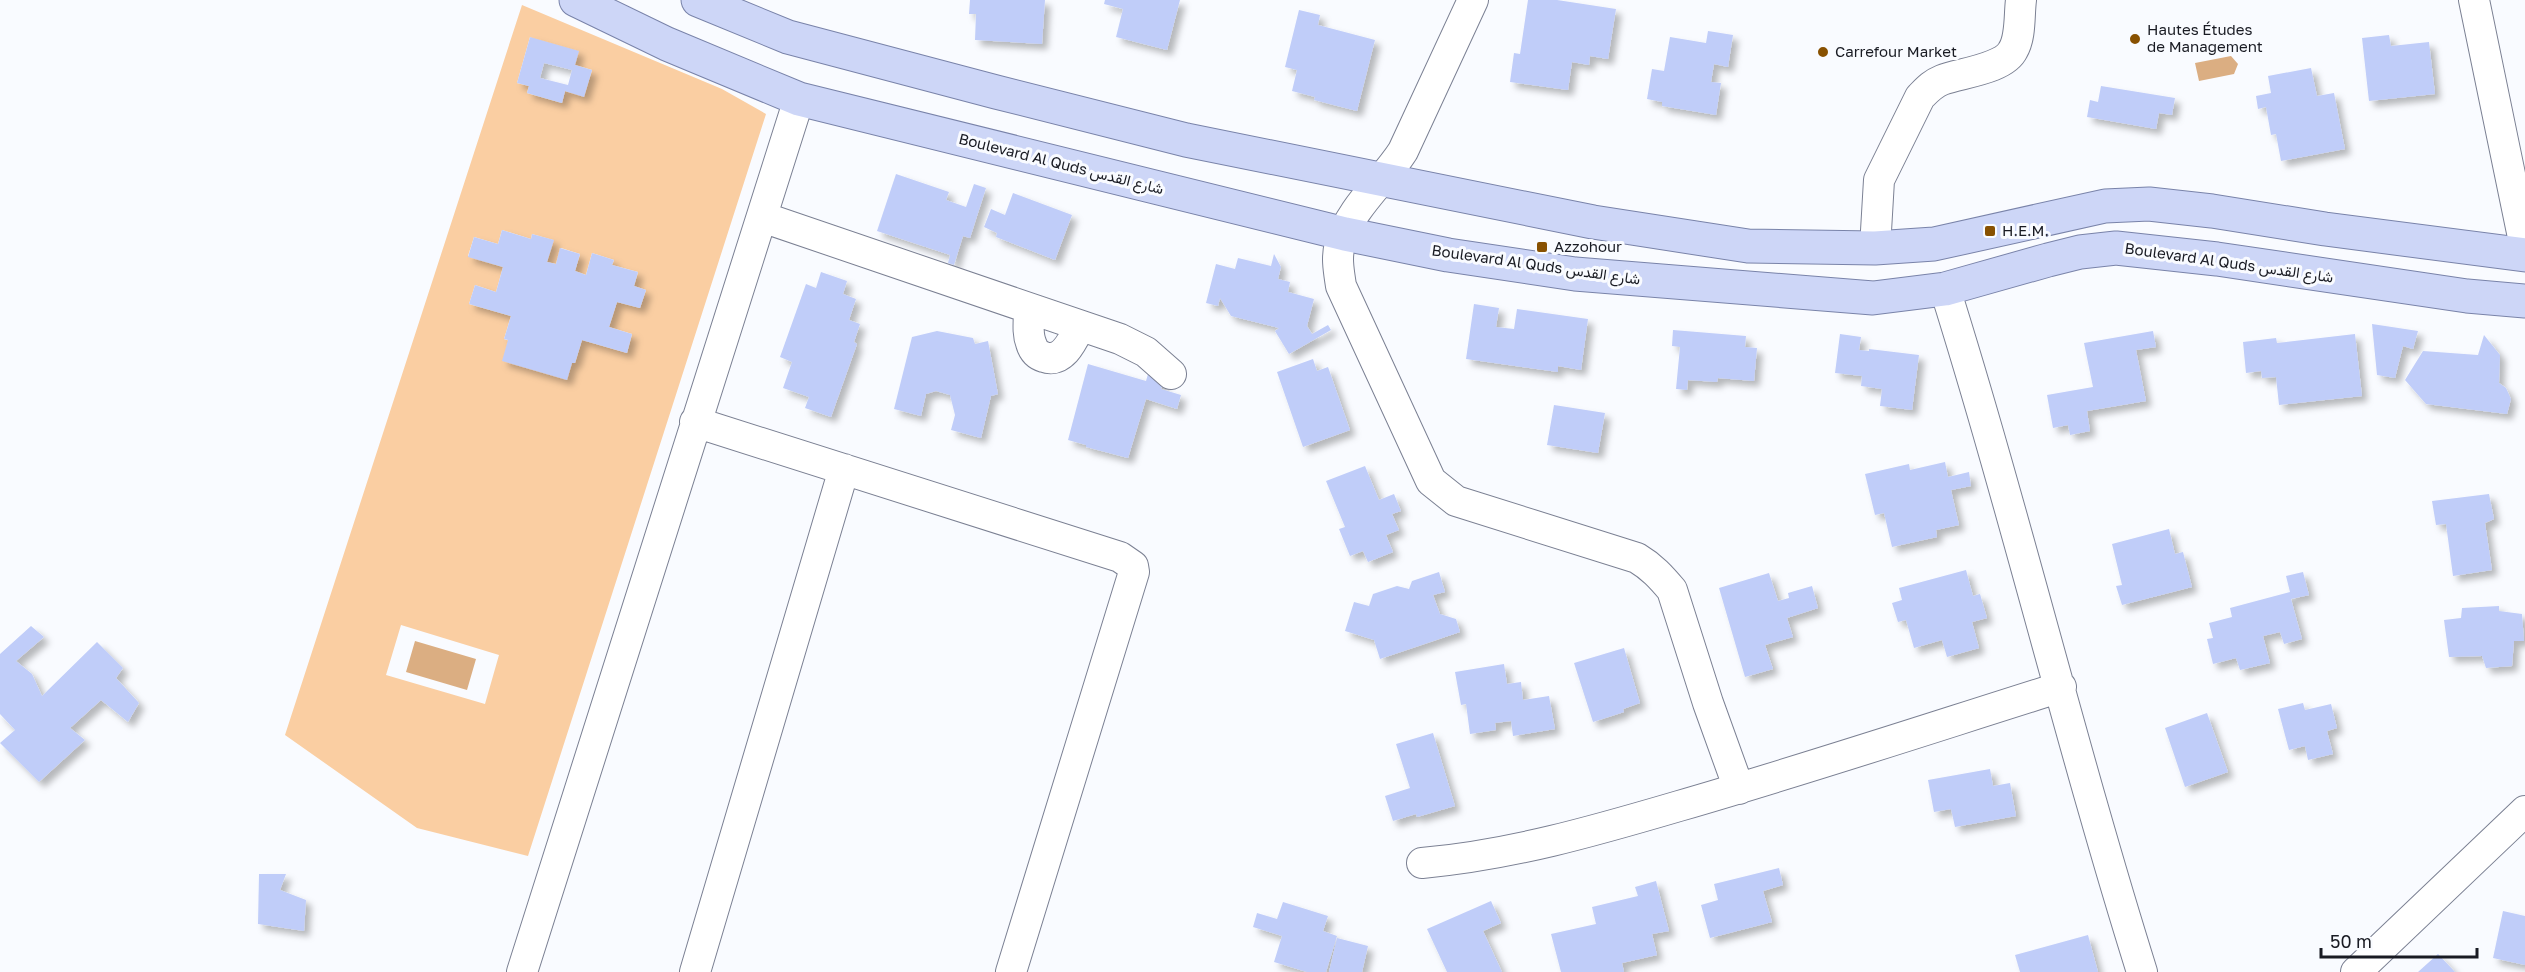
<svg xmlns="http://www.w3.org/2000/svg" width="2525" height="972" font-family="'Golos Text',Vazirmatn,sans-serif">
<defs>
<filter id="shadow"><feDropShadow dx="5.5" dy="5.5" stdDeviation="3" flood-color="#0004"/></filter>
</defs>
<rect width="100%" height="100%" fill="#f9fbff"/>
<path fill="#facea2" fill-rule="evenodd" d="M522 5 722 89 766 114 528 856 417 828 285 735ZM530 37 575 65 592 70 584 96 565 91 562 103 527 93 529 86 517 83ZM502 230 531 239 532 234 553 240 547 262 556 264 561 248 580 254 575 271 586 275 592 253 614 260 612 265 638 272 634 286 646 290 640 308 617 302 609 327 632 334 627 353 582 340 575 363 504 339 511 316 469 304 475 285 496 292 503 267 468 256 474 237 498 244ZM401 625 499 655 485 704 386 675Z"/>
<path fill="#dbae82" d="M2231 56 2238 64 2234 74 2199 81 2195 63Z
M415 641 476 659 467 690 406 672Z"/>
<path fill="#c0cdf9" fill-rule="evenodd" filter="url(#shadow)" d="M970 0H1045L1042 44 975 40 976 14H969Z
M1105 0H1180L1167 50 1116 37 1123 9 1104 4Z
M1528 0H1557L1616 9 1608 59 1590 56 1589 65 1572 62 1568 90 1510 82 1514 53 1520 54Z
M1299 10 1320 15 1318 25 1375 40 1357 111 1314 100 1315 97 1292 91 1297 70 1285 67Z
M1708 31 1733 35 1728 67 1714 64 1711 82 1721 83 1716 115 1662 106V102L1647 99 1652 69 1664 71 1670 37 1706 43Z
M2389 35 2391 46 2429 42 2435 94 2369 101 2362 38Z
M530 37 579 51 575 65 592 70 584 97 565 91 562 103 527 93 529 86 517 83ZM544 63 572 70 568 85 540 78Z
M2311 68 2317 96 2334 93 2345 149 2281 161 2276 134 2271 135 2266 107 2258 109 2256 96 2271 93 2268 76Z
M2101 86 2175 98 2172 115 2159 113 2156 129 2087 117 2090 100 2098 102Z
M896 174 949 192 946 200 966 207 974 184 986 188 970 238 963 236 954 265 948 263 950 255 877 231Z
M1013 193 1072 215 1055 260 996 237 997 233 984 227 991 209 1005 215Z
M502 230 531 239 532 234 554 240 547 262 556 264 560 248 580 254 575 271 586 275 592 253 614 260 612 265 638 272 634 286 646 290 640 308 617 302 609 327 632 334 627 353 582 340 575 363H572L567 380 502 361 508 340 504 339 511 316 469 304 475 285 496 292 503 267 468 257 474 237 498 244Z
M1274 254 1281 267 1278 279 1290 282 1288 292 1314 299 1307 326 1312 334 1328 325 1331 330 1289 354 1275 331 1279 328 1231 316 1220 298 1218 306 1206 303 1216 264 1235 269 1238 258 1271 266Z
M821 272 847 281 843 294 856 299 849 320 860 324 854 342 857 344 831 417 805 408 809 397 783 388 792 362 780 357 806 284 816 288Z
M1474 304 1499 308 1496 327 1514 329 1517 309 1588 319 1581 370 1558 366V372L1466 359Z
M2372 324 2418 331 2413 349 2403 346 2395 378 2377 375Z
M1673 330 1746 336 1745 347 1757 348 1754 381 1718 378 1717 382 1688 380 1687 390 1676 389 1680 347 1672 346Z
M937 331 973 338 975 344 988 341 998 394 991 396 981 438 951 430 955 415 950 395 936 391 926 394 921 416 894 409 912 337Z
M2153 331 2156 347 2136 350 2146 401 2087 411 2090 431 2070 435 2068 425 2053 428 2047 395 2093 387 2084 343Z
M1840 334 1861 337 1859 350 1869 351V349L1919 355 1912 410 1880 406 1882 389 1861 386 1862 376 1835 373Z
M2355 334 2362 396 2279 405 2276 377 2262 378 2261 371 2246 373 2243 342 2276 338 2277 343Z
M2484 335 2500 355 2499 383 2506 388 2511 399 2507 414 2426 404 2405 380 2423 351 2478 355Z
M1313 359 1317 371 1328 367 1350 430 1303 447 1277 372Z
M1088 364 1146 381 1148 374 1164 378 1161 389 1181 395 1177 409 1146 399 1128 458 1086 447V445L1068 440Z
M1554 405 1605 413 1598 453 1547 445Z
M1945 462 1948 477 1969 472 1971 486 1951 490 1959 525 1936 530 1937 537 1892 547 1884 513 1875 515 1865 474 1909 464 1910 470Z
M1365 466 1379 500 1394 494 1401 511 1392 514 1399 530 1386 535 1393 552 1368 562 1363 551 1350 556 1339 529 1345 527 1326 481Z
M2489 494 2494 519 2485 523 2492 570 2453 576 2446 524 2436 525 2432 501Z
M2169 529 2175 554 2183 552 2192 587 2122 605 2116 586 2122 585 2112 544Z
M1966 570 1973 596 1980 594 1987 618 1972 622 1979 648 1947 657 1942 640 1914 648 1906 620 1898 622 1892 603 1902 600 1899 588Z
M1439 572 1445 592 1433 595 1440 614 1456 619 1460 632 1380 659 1374 640 1345 631 1354 602 1369 606 1373 594 1397 586 1409 589 1412 581Z
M2303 572 2309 595 2291 599 2302 639 2284 644 2280 632 2263 636 2270 663 2240 670 2236 658 2213 664 2207 639 2213 638 2209 623 2232 617 2230 608 2290 592 2286 576Z
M1769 573 1778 601 1789 598 1788 593 1812 586 1818 608 1787 618 1793 637 1765 645 1773 669 1745 677 1719 588Z
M2499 606V611L2522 614 2524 641H2514L2512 666 2486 668 2482 656 2449 657 2444 620 2461 618 2462 608Z
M31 626 44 637 16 661 32 674 42 696 97 642 123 668 116 678 139 703 128 722 101 700 70 728 85 740 39 782 0 743 15 730 0 714V654Z
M1624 648 1640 703 1623 709 1624 712 1593 722 1574 663Z
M1504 664 1507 684 1521 682 1523 700 1549 696 1555 729 1513 736 1511 721 1495 723 1496 730 1470 734 1466 704 1461 705 1455 672Z
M2303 703 2305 710 2331 704 2337 728 2327 731 2333 754 2308 760 2305 746 2289 750 2278 709Z
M2207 713 2228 772 2185 787 2165 728Z
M1433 733 1455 806 1417 817 1416 814 1393 821 1385 796 1410 788 1396 744Z
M1990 769 1993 786 2010 783 2016 816 1955 827 1951 809 1934 812 1928 780Z
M1779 868 1783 885 1763 891 1772 922 1710 938 1701 905 1718 900 1714 884Z
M259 874H286L280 890 306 900 304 931 258 924Z
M1656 881 1669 931 1652 934 1657 955 1622 963 1624 972H1561L1551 934 1596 924 1592 907 1638 896 1635 887Z
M1491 901 1501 923 1483 931 1502 972H1447L1427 929Z
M1283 902 1328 916 1323 931 1337 936 1326 972H1307L1274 962 1282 936 1253 927 1257 913 1277 919Z
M2503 911 2525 916V965L2493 958Z
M2088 935 2098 972H2020L2015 955Z
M1337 938 1368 946 1362 972H1329Z
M2438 954 2455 972H2418Z"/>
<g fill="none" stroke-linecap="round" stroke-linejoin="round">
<g stroke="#7b8093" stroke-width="32">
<path id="minor" d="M1473 0 1403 151C1384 181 1350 208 1340 244 1336 258 1339 272 1341 286L1431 481 1456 501 1637 558C1652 567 1661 577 1672 590L1708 703 1739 789
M2474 0 2525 247
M762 217 1120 339 1146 352 1171 374
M1875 248 1879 180 1920 97C1927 90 1932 84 1942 80 1960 73 2004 69 2013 50 2021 37 2019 15 2021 0
M1945 289C2016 515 2071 746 2142 972
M1029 309C1029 320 1027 333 1031 343 1033 350 1037 355 1044 357 1063 364 1073 340 1080 326
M695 422 1120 557 1133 566 1134 572 1011 972
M1422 863C1511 855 1594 831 1679 806 1807 769 1934 727 2061 687
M522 972 799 99
M695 972 844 469
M2356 972 2525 811"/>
</g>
<g stroke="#7983a9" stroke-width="35">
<path id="major" d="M576 0 667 44 799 99 1345 234 1448 255 1575 274 1873 298 1945 289 2048 260 2080 252 2116 248 2217 259 2467 296 2525 301
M698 0 788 37 996 92 1186 140 1593 222 1748 246 1875 248 1934 244 2105 206 2149 204 2212 211 2325 229 2525 255"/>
</g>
<use href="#minor" stroke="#fff" stroke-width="30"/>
<use href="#major" stroke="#cdd6f7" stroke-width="33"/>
</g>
<g fill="#885101" stroke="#f9fbff" stroke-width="2">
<circle cx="2135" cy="39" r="6"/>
<circle cx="1823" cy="52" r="6"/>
<rect x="1984" y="225" width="12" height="12" rx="3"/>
<rect x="1536" y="241" width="12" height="12" rx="3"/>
</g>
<g text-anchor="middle" stroke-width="6" stroke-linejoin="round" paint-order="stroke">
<g font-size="15" fill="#191b23" stroke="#f9fbff" text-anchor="start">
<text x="2147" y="35">Hautes Études<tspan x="2147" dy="17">de Management</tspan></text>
<text x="1835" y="57">Carrefour Market</text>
<text x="2002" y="236">H.E.M.</text>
<text x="1554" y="252">Azzohour</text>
</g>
<g font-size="15" fill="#191b23" stroke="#f9fbff">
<text transform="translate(1061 164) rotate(14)" y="5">Boulevard Al Quds شارع القدس</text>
<text transform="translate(2229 263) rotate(8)" y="5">Boulevard Al Quds شارع القدس</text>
<text transform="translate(1536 265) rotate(8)" y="5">Boulevard Al Quds شارع القدس</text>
</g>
</g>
<path d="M2321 948v9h156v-9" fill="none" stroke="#191b23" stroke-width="3"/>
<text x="2330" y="948" font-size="18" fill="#191b23" stroke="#f9fbff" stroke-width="4.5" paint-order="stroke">50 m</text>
</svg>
